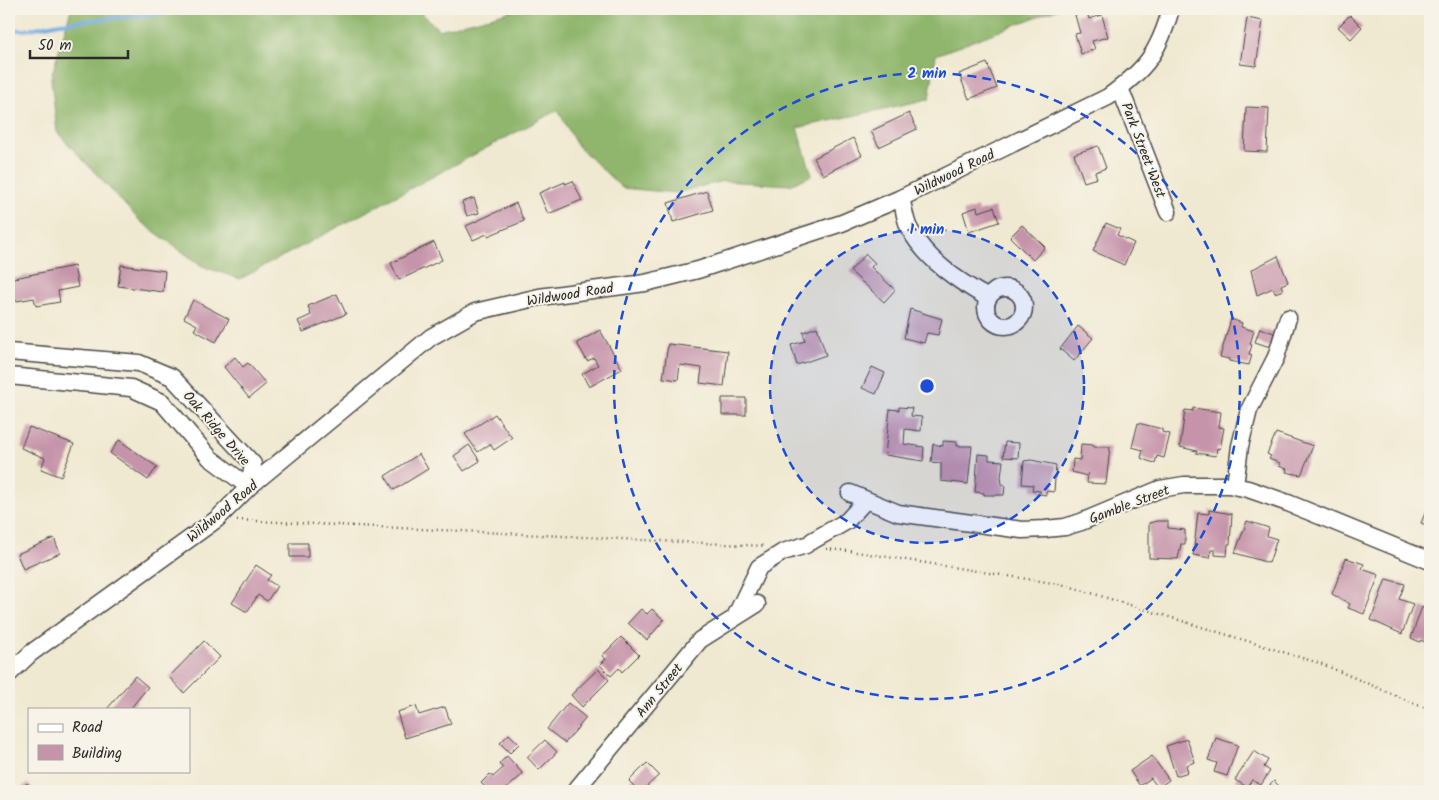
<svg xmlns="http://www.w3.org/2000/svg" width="1439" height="800" font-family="Kalam,sans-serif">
<rect width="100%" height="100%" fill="#f7f3e8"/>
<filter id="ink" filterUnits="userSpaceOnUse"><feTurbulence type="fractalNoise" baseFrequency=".02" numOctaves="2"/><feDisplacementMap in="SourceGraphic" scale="10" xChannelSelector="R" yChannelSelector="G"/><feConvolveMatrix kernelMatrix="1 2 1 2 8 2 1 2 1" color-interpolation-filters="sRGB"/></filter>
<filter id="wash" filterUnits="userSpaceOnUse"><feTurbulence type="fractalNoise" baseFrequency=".0096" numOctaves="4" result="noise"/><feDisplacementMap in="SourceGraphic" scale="20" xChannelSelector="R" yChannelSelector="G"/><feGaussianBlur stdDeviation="1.12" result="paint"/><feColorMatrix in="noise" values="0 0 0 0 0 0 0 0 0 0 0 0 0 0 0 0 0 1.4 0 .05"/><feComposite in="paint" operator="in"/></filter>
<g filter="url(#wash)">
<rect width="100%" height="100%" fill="#f0e9d1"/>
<path fill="#8fb66c" stroke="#5d704c" d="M71 9H418L439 30 509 12 510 9H1057L936 55 929 99 797 128 812 175 790 185 723 181 676 193 622 188 576 144 558 110 240 279 202 266 140 221 57 132 51 78Z"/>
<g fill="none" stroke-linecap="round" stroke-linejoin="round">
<path stroke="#70abe1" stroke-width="4" d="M9 30H25L60 23 185 12 193 9"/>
</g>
<g id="blocks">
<path fill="#c694aa" d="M1087 12 1089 19 1102 15 1108 37 1092 41 1095 49 1081 54 1075 34 1080 33 1075 15Z
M1350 15 1362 27 1351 39 1338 27Z
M1247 18 1263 21 1256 66 1240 64Z
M987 63 997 88 969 99 959 74Z
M1246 107 1269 108 1267 152 1244 151Z
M909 113 917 129 879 147 871 131Z
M853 138 862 155 823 175 814 158Z
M1098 146 1106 168 1095 172 1097 178 1084 182 1074 154Z
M573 181 582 200 548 214 539 193 565 182V184Z
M707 191 713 210 673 222 668 203Z
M474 198 479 213 467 216 462 202Z
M516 203 524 221 488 236 487 234 473 240 466 226Z
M977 207 978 212 994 207 999 222 969 232 963 212Z
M1106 223 1120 229 1117 235 1134 243 1124 265 1093 251Z
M1022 225 1045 247 1033 260 1010 237Z
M434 242 442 260 399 280 391 263Z
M866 254 875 263 871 267 895 290 884 302 850 271Z
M1278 256 1288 282 1281 285 1283 290 1275 293 1273 288 1257 295 1251 270Z
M121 265 165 271 163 292 118 286Z
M74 266 78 287 58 291 60 302 36 306 34 298 11 302 9 279Z
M337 294 346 314 303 332 298 321 311 315 308 306Z
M193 300 229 319 216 342 194 330 197 325 184 318Z
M910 309 942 319 938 335 927 333 924 343 904 338Z
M1231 319 1242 323 1241 327 1254 331 1250 344 1252 345 1249 354 1252 355 1249 365 1229 361V359L1220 357Z
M1078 326 1093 338 1074 361 1060 349Z
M817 327 826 355 797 365 791 345 805 341 803 332Z
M1260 328 1274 333 1270 347 1255 342Z
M600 330 622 369 589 387 582 374 598 365 594 358 587 361 577 343Z
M668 344 728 351 724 386 700 383 702 368 680 365 678 380 663 378Z
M235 357 243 367 248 363 266 384 249 398 224 367Z
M872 367 885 373 876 394 862 388Z
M722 398H746V415H722Z
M899 407 912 408 911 416 922 417 921 431 905 429 904 444 924 447 923 461 885 455 890 409 899 410Z
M1193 408 1221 412 1219 427 1224 428 1220 449 1217 448 1216 456 1196 453 1197 451 1180 447 1185 410 1193 411Z
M495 414 512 438 494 450 490 444 478 452 465 434Z
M1138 423 1162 429V432L1170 434 1164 458 1157 456 1155 463 1148 461 1141 458 1143 450 1132 447Z
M29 427 74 444 61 477 41 469 45 458 21 448Z
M1276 433 1313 446 1301 475 1286 472 1287 469 1279 466 1280 463 1269 459 1271 456 1267 454Z
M119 440 157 467 148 480 110 453Z
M943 441 957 442V446H972L968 484 941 481V463L931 462 933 444 943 446Z
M1005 442 1019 443 1018 458 1003 457Z
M1081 444 1093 445V447H1110L1106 484 1087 483 1088 473 1087 476 1072 472 1073 459 1080 460Z
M469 445 480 461 464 471 454 456Z
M419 454 428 469 394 490 385 476Z
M978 454 989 455V460L1003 461 1001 477 1002 484 1005 485 1004 495H984V493L975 492Z
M1031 460 1056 465 1054 492 1046 491V495L1040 494V491L1032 490 1033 485 1022 484 1024 461Z
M1430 501V531L1427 530 1428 526 1421 523Z
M1209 510 1232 514 1230 544H1228L1227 556 1215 555V550H1211L1210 558 1193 555 1198 513 1209 514Z
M1157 521H1168V528L1185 530V544H1181L1178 559 1149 558V523Z
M1247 521 1269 528 1267 536 1277 539 1269 563 1235 553Z
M54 538 60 553 23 569 17 554Z
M290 543H308V557H290Z
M1346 558 1364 564 1362 569 1379 575 1364 614 1348 608 1350 604 1332 594Z
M256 565 271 575 267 580 277 586 267 601 258 595 247 612 232 603Z
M1386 579 1405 584 1399 599 1413 604 1402 634 1371 620Z
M1422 607 1430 610V645L1421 640 1420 642 1411 638Z
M641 609 647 614 652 609 664 620 647 640 628 623Z
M621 637 639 655 622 672 619 668 611 676 600 665 606 659 602 656Z
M204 641 220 657 184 693 169 677Z
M598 669 609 680 582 707 571 695Z
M135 676 148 687 130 709H107Z
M568 703 586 718 565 743 547 729Z
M416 706 419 715 445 707 451 724 405 738 397 712Z
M509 734 519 744 510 753 500 743Z
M1216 738 1238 745 1227 776 1214 772 1217 763 1208 760Z
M1187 739 1195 762 1186 765 1188 772 1176 776 1166 746Z
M545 740 557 752 539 770 527 757Z
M1254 751 1268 760 1264 767 1270 771 1261 785 1252 780 1247 787 1235 780Z
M507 756 523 774 504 791H489L481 783 490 774 493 777 503 768 499 764Z
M1152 756 1169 780 1158 788 1151 778 1140 786 1130 771Z
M647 763 659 775 642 791H639L629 781Z
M1274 781 1284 791H1264Z
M27 783 36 791H18Z"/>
</g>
</g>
<g filter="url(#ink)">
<use href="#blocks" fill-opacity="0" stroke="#494844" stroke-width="1"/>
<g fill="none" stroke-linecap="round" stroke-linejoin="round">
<g stroke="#494844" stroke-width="19">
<path id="minor" d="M1120 88 1168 212
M901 198C904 208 905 220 909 228 926 260 958 281 988 298
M986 307a19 19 0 1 1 38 0a19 19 0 1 1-38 0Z
M9 352 139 363 172 377 253 464 249 487
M9 376 131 388 162 402 210 458 249 487
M1235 486 1240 446 1249 410 1276 357 1288 318
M850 493 898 513 1022 530 1045 529 1065 527 1081 522 1160 489 1184 485H1229L1248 489 1288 503 1430 561
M812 541 847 521 865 501
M735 617 759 567 783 552 806 545
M9 674 31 653 217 519 249 487 431 337 475 312 539 297 645 283 698 270 842 223 901 198 1108 97C1146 69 1158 54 1171 9
M575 791 700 640 757 604"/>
</g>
<path stroke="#494844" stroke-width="2.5" stroke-dasharray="1 4" stroke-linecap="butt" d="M237 520 765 546
M826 549 850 551 1065 585 1322 664 1430 710"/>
<use href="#minor" stroke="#fff" stroke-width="16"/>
</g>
</g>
<circle cx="927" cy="386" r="157" fill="#1d4ed8" fill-opacity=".12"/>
<g fill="none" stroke="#1d4ed8" stroke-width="2.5" stroke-dasharray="9 6">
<circle cx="927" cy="386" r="157"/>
<circle cx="927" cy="386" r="313"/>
</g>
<g text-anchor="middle" stroke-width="4" stroke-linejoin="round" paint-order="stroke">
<g font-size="14" fill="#2b2b2b" stroke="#f7f3e8">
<text transform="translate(1144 150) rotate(69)" y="5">Park Street West</text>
<text transform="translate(954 172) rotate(-26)" y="5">Wildwood Road</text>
<text transform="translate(570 294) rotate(-9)" y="5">Wildwood Road</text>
<text transform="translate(217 428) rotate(49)" y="5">Oak Ridge Drive</text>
<text transform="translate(1129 504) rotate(-21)" y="5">Gamble Street</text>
<text transform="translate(222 511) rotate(-40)" y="5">Wildwood Road</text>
<text transform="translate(659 690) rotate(-51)" y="5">Ann Street</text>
</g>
</g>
<circle cx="927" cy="386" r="8" fill="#1d4ed8" stroke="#f7f3e8" stroke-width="2.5"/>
<g font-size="15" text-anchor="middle" font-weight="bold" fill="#1d4ed8" stroke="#f7f3e8" stroke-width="4" stroke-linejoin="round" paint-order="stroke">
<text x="927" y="78">2 min</text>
<text x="927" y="234">1 min</text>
</g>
<rect width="1439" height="800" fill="none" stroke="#f7f3e8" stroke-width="30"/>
<rect x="28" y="708" width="162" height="65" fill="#f7f3e8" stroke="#a5a39c"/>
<rect x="38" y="724" width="25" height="8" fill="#ffffff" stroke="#a5a39c"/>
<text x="72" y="732" font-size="15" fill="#2b2b2b">Road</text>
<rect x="38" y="745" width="25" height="15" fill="#c694aa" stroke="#a5a39c"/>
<text x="72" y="758" font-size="15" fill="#2b2b2b">Building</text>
<path d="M30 50v8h98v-8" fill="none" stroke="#2b2b2b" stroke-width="2.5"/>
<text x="38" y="50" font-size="15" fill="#2b2b2b" stroke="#f7f3e8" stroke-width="4" paint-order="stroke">50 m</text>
</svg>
